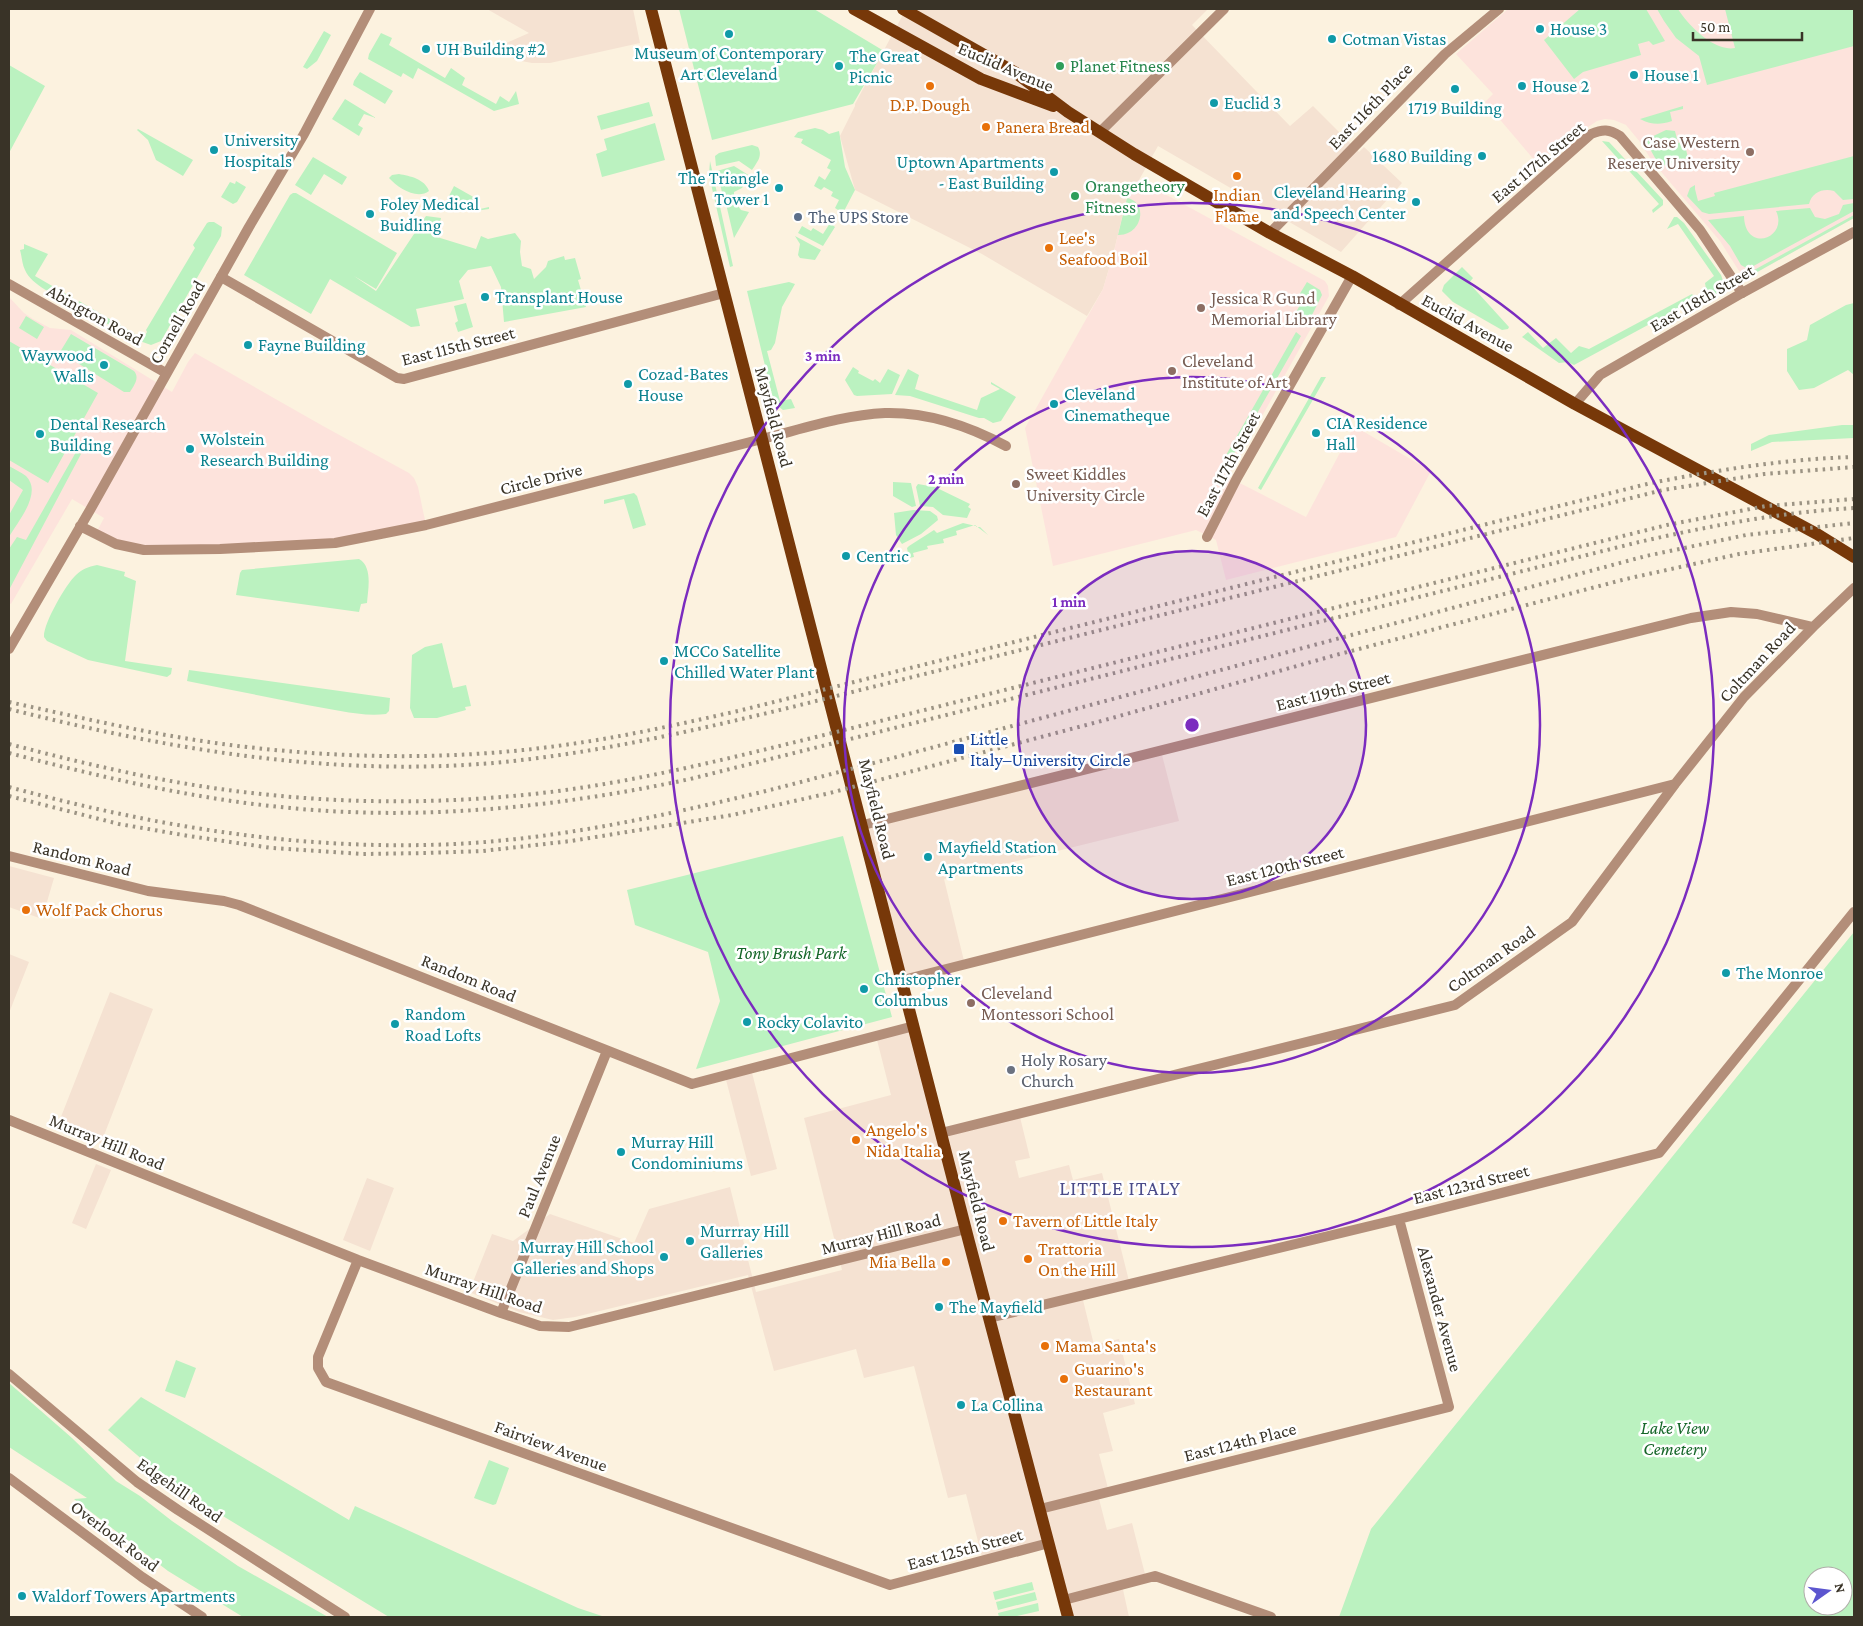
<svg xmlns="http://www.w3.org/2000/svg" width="1863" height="1626" font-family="'Crimson Pro',serif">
<rect width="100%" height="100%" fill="#fcf2df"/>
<path fill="#f5e2d2" d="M487 9H633L640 43 550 63H532L516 60 495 48 529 33Z
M906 9H1208L1192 25 1290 126 1313 106 1359 152 1364 147 1402 183 1341 252 1158 146 1139 180 1130 185 1113 255 1103 289 1087 316 982 254 855 190 840 136 855 106V104Z
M1161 751 1179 821 944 879 965 965 903 980 863 825Z
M9 866 54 878 42 919 9 907Z
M9 954 29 962 9 1013Z
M110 992 153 1009 101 1143 57 1127Z
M914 1026 941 1132 1019 1113 1030 1158 1015 1161 1019 1178 1069 1165 1073 1180 1102 1173 1130 1285 1082 1296 1094 1345 1119 1339 1135 1404 1103 1413 1113 1451 1099 1454 1109 1492 1098 1495 1107 1530 1132 1523 1146 1578 1122 1585 1129 1617H1068L1048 1543 983 1561 966 1494 948 1498 914 1366 864 1378 856 1349 774 1371 748 1275 575 1317 553 1320 519 1312 469 1292 492 1234 513 1241 550 1214 634 1243 649 1209 730 1187 756 1292 842 1270 804 1118 891 1095 876 1036Z
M751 1069 777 1169 751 1176 725 1076Z
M96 1164 111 1170 86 1229 72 1223Z
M367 1178 394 1188 370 1251 343 1240Z"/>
<path fill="#fde3dc" d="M1508 9H1854V218L1752 275H1745L1739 271 1720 241 1652 161 1640 142 1626 125 1614 120 1605 119 1597 121 1536 162 1485 102 1493 94 1456 54Z
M1139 180 1325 281 1328 286 1329 296 1228 477 1306 517 1354 426 1431 471 1396 537 1226 580 1216 540 1196 530 1053 566 1025 428 1103 289 1113 255 1130 185Z
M9 297 24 313 33 319 50 328 71 330 172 392 188 362 195 353 323 426 409 473 414 478 418 487 426 525 335 543 144 550 96 533 104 518 72 499 11 604 9 603Z"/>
<path fill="#bbf2c0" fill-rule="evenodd" d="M679 9H814L884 51 853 104 712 140Z
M1580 9H1646L1665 41 1653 45 1649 41 1638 44 1641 55 1583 72 1574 79 1544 40Z
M1657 9H1678C1688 25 1714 52 1735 48L1725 9H1854V46L1707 85 1699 56 1676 38 1664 21Z
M324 31 331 35 317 61 307 69 303 67Z
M381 33 392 38 389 45 445 78 451 68 465 78 462 85 496 104 500 96 509 102 516 91 519 104 494 111 418 68 413 79 403 73 401 77 368 59 369 54Z
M9 65 45 86 9 153Z
M360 72 393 91 385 104 353 85 354 81Z
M345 99 376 118 364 114 358 125 363 128 359 136 332 119Z
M649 102 653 116 601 130 597 116Z
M1683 106V109L1670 112 1672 121C1660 125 1652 125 1640 119Z
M655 123 665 160 602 177 596 154 607 150 604 139Z
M815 128 823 130 829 134 839 131 845 167 855 190 843 213 835 208 839 200 831 196 833 192 824 187 821 190 814 186 819 176 825 180 831 170 827 168 831 160 801 143 803 139 794 137 798 132Z
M138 129 193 160 183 176 156 160 148 140 137 130Z
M1666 130 1675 131 1678 143 1684 141 1688 158 1662 166 1659 165 1645 140Z
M1602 141 1609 142 1663 200V205L1653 213 1652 210 1659 204Z
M752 145 758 147C763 156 757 162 752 170L739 161 716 166 715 156 719 153Z
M1854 156V199L1843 200 1834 191C1823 188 1812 192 1809 204L1709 214 1702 212 1687 196 1690 188 1695 185V189L1698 201 1715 196 1714 193Z
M313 157 347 177 342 185 324 174 311 195 295 185Z
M710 161 733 266 730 267 709 175Z
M734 166 750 176 742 188 734 192V198L724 201 717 171Z
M399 174C410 176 425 179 429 191 417 200 398 188 389 178L392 175Z
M236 181 246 187 237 202 233 204 221 197 230 182 235 184Z
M454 186 477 199 480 209 489 207V209L475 211 476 209 461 203 459 206 446 202Z
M293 193H296L397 253 376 289 354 276 376 291 426 216 441 218 437 237 476 249 481 236 488 239 515 233 521 241 520 252 522 266 531 269 534 279 546 267 548 261 564 256 565 260 575 258 581 279 578 280 586 307 504 322 501 287 491 266 468 270 459 281 464 299 416 309 420 326 411 327 330 279 311 314 244 275 290 195Z
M1127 198C1149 202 1142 236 1118 235Z
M735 202 741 210 749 212 734 238 726 204Z
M1854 203V211L1748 269 1741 265 1730 246 1708 220 1744 216C1745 254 1789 238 1776 211L1810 208 1815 217 1825 219 1839 214 1843 205Z
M1854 215V218L1752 275H1745Z
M1674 217H1677L1684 223 1721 275 1726 289 1714 296 1706 289 1705 283 1714 276 1678 224 1667 229Z
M209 222H214L222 227 221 236 161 341 151 345 137 340 138 338 142 340 147 332 146 330 195 248 193 245 207 223Z
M830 223 835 227 823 246 798 233 802 226 811 231 813 228 823 234Z
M795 236 821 250 815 260 800 258 798 255 800 244Z
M24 244 48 254 35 276 73 298 70 302C56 295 32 286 25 270 22 264 22 257 20 250L24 249Z
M1462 267 1473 278 1469 283 1509 327 1508 329 1502 330 1453 302 1442 291 1444 285Z
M789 282 795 284 782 307 775 343 771 350 767 351 780 401 791 399 795 408 783 410 774 403 747 291Z
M1307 282 1320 290 1322 295 1309 321 1295 314 1300 305 1296 300Z
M1692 294 1696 299 1574 365 1568 362 1559 363 1522 337 1528 332 1543 348 1556 338 1571 353 1579 346 1589 349Z
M79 301 135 334 134 339 74 305 75 303 78 304Z
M466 303 473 327 458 332 455 323 458 321 454 306Z
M1854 303V375L1848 370 1814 388 1799 390 1787 371V349L1807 340 1810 325 1846 305Z
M26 316 44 327 37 339 19 328Z
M1296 332 1301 336 1231 459 1225 457Z
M71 334 134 371C140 378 134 385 130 392H124L60 352Z
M9 341 98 393 48 483 9 460Z
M853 367 859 371 858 373 873 381 875 379 880 383 888 369 900 375 892 394 857 396 854 395 845 380Z
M908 369 919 375 915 389 977 410 981 398 1000 389 991 384V382L1016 397 1001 421 993 423 984 418H979L910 396 895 395Z
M1321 377H1326L1261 490 1258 488Z
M1842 425H1854V438L1772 442 1751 451V444L1769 435Z
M76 452 81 454 9 590V549L17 537 26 540Z
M9 466C14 469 21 472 26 476 43 493 18 521 9 537V515L23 490 9 480Z
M893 482 911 483 916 506 912 507 893 496Z
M918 484 935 487 970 504 968 507 971 509 967 518 943 515 933 507 920 506 916 487Z
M634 493 637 496 646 525 633 529 624 499 604 504V500Z
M913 510 930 511 937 516 938 520 921 534 902 544 896 535 894 513Z
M963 523 980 527 988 535 975 525 956 531 957 535 943 539 944 543 927 546 928 549 913 553 914 557 909 558 907 548 909 546 934 530 937 533Z
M359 559C373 567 368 589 367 603L361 604 359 612 236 595 240 573 242 570Z
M97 565 125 572 124 576 136 581 125 661 172 668 171 674 167 677 88 660 47 641 44 637C43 624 66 584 76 575 82 569 88 567 97 565Z
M442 643 453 688 466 685 471 706 465 707 466 710 437 718H414L410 708 412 655 425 647Z
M189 670 390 698 389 711 386 714C360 717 333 709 307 705 267 697 227 689 187 681Z
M843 836 892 1017 696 1069 720 1001 708 952 635 925 627 890Z
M1854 932V1617H1339L1371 1529ZM1813 1576H1843V1606H1813Z
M176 1360 196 1368 185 1398 165 1391Z
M9 1383 72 1438 116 1481 140 1496 172 1521 238 1566 328 1617H243L168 1571 74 1499 87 1498 9 1447Z
M141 1397 349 1520 355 1506 578 1608 605 1617H389L213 1510 144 1461 108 1430Z
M489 1460 509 1468 496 1504 493 1505 474 1498Z
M1032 1582 1034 1590 995 1600 993 1592Z
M1035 1592 1037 1600 998 1610 996 1602Z
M1038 1603 1039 1611 1013 1617H999L998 1613Z"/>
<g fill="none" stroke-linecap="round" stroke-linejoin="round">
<path stroke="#b38e79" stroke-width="10" d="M1100 132 1224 9
M1270 233 1445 54 1499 9
M221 277 397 378 404 379 724 293
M9 284 166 373
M1399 305 1591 134C1603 129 1609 129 1620 136L1700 230 1742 293
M762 439C802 429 843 415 885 413 927 412 969 426 1006 446
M1207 537 1237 478 1352 276
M863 825 1691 618 1731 612 1757 614 1813 627
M9 856 148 891 224 901 239 905 692 1084 914 1026
M903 980 1675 784
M9 1120 358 1260 501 1313 540 1326 569 1327 966 1229
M941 1133 1455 1005 1572 922 1675 784 1744 697 1813 627 1854 588
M358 1260 318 1357V1368L326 1382 890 1585 1049 1543
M501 1313 607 1051
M989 1318 1399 1219 1659 1153 1854 912
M1040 1509 1449 1407 1399 1219
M1064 1600 1155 1576 1271 1617"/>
<path stroke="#b38e79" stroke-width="10" d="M1575 404 1600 375 1742 293 1854 232
M80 526 116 544 144 550 220 549 335 543 426 525 762 439
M9 649 90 510 249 227 304 134 370 9
M9 1374 137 1482 178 1510 345 1617
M9 1478 142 1577 202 1617"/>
<path stroke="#773809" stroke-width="12" d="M651 9 969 1242 1068 1617
M854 9 981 79 1053 106
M903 9 1016 73 1068 112 1134 154 1270 233 1352 276 1575 404 1817 534 1854 557"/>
<path stroke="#9c9484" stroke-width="4" stroke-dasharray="2.5 5" stroke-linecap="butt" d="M9 702C87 719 166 738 247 747 351 759 459 760 564 745 623 737 680 724 738 711L1651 483C1718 470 1785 459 1854 457
M9 709C167 749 329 777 493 763 592 754 688 732 784 709L1663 490 1764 474 1854 467
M9 744C89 765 170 784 252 793 338 803 426 804 512 796 617 787 718 761 820 736L1667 525 1766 506 1854 499
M9 753C101 777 194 799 290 808 424 821 559 807 690 779L1639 542C1710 526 1781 512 1854 508
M9 787C145 824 284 848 425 845 541 843 654 818 766 791 839 772 913 753 986 733 1206 674 1426 615 1646 556L1746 535 1854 523
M9 796 119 824 189 836 272 848 363 854 427 853 483 851 571 841 732 815 830 793 1105 720 1336 655 1626 579 1739 554 1854 538"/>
</g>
<circle cx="1192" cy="725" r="174" fill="#7b2cbf" fill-opacity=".12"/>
<g fill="none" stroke="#7b2cbf" stroke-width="2.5">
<circle cx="1192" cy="725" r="174"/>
<circle cx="1192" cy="725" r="348"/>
<circle cx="1192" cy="725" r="522"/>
</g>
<g fill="#0f9aa8" stroke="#fff" stroke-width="2">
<circle cx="1540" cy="29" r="5"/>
<circle cx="729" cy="34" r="5"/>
<circle cx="1332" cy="39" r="5"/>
<circle cx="426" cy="49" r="5"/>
<circle cx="839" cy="66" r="5"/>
<circle cx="1634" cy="75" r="5"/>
<circle cx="1522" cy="86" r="5"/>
<circle cx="1455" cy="89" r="5"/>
<circle cx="1214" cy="103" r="5"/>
<circle cx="214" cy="150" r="5"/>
<circle cx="1482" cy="156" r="5"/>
<circle cx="1054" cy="172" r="5"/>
<circle cx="779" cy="188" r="5"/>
<circle cx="1416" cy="202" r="5"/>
<circle cx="370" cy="214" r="5"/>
<circle cx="485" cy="297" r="5"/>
<circle cx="248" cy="345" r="5"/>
<circle cx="104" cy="365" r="5"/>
<circle cx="628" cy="384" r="5"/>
<circle cx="1054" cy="404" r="5"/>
<circle cx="1316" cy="433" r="5"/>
<circle cx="40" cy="434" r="5"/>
<circle cx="190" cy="449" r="5"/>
<circle cx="846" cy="556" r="5"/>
<circle cx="664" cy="661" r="5"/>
<circle cx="928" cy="857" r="5"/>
<circle cx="1726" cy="973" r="5"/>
<circle cx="864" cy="989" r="5"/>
<circle cx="747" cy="1022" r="5"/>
<circle cx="395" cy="1024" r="5"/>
<circle cx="621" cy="1152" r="5"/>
<circle cx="690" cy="1241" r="5"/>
<circle cx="664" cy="1257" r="5"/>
<circle cx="939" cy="1307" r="5"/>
<circle cx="961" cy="1405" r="5"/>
<circle cx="22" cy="1596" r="5"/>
</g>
<g fill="#2e9e5b" stroke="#fff" stroke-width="2">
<circle cx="1060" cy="66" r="5"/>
<circle cx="1075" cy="196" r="5"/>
</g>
<g fill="#e8710a" stroke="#fff" stroke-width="2">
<circle cx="930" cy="86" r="5"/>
<circle cx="986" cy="127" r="5"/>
<circle cx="1237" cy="176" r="5"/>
<circle cx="1049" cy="248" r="5"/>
<circle cx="26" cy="910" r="5"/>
<circle cx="856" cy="1140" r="5"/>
<circle cx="1003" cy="1221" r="5"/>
<circle cx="1028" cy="1259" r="5"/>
<circle cx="946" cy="1262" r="5"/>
<circle cx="1045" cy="1346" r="5"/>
<circle cx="1064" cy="1379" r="5"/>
</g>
<g fill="#8d6e63" stroke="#fff" stroke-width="2">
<circle cx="1750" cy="152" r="5"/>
<circle cx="1201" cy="308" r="5"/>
<circle cx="1172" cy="371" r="5"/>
<circle cx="1016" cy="484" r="5"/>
<circle cx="971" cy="1003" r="5"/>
</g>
<circle fill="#5c6f8a" stroke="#fff" stroke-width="2" cx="798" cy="217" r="5"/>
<rect fill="#1a4fb4" stroke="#fff" stroke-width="2" x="953" y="743" width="12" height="12" rx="2.5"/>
<circle fill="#6b7280" stroke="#fff" stroke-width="2" cx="1011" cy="1070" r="5"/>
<g text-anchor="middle" stroke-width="5" stroke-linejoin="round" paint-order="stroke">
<g font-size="18" fill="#0d838f" stroke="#fff" text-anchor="start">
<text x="1550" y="35">House 3</text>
<text x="1342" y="45">Cotman Vistas</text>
<text x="436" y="55">UH Building #2</text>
<text x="729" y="59" text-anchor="middle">Museum of Contemporary<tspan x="729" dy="21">Art Cleveland</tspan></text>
<text x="849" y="62">The Great<tspan x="849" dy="21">Picnic</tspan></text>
<text x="1644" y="81">House 1</text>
<text x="1532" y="92">House 2</text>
<text x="1224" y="109">Euclid 3</text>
<text x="1455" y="114" text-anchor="middle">1719 Building</text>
<text x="224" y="146">University<tspan x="224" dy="21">Hospitals</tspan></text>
<text x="1472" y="162" text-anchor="end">1680 Building</text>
<text x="1044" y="168" text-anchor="end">Uptown Apartments<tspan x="1044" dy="21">- East Building</tspan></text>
<text x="769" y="184" text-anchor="end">The Triangle<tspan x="769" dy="21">Tower 1</tspan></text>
<text x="1406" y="198" text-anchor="end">Cleveland Hearing<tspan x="1406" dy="21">and Speech Center</tspan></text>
<text x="380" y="210">Foley Medical<tspan x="380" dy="21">Buidling</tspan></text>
<text x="495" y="303">Transplant House</text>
<text x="258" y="351">Fayne Building</text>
<text x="94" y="361" text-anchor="end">Waywood<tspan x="94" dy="21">Walls</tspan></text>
<text x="638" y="380">Cozad-Bates<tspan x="638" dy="21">House</tspan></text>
<text x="1064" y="400">Cleveland<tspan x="1064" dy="21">Cinematheque</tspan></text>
<text x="1326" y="429">CIA Residence<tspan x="1326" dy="21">Hall</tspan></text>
<text x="50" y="430">Dental Research<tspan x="50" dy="21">Building</tspan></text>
<text x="200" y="445">Wolstein<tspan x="200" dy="21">Research Building</tspan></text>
<text x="856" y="562">Centric</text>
<text x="674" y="657">MCCo Satellite<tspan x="674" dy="21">Chilled Water Plant</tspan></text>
<text x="938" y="853">Mayfield Station<tspan x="938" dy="21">Apartments</tspan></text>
<text x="1736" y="979">The Monroe</text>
<text x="874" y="985">Christopher<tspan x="874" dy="21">Columbus</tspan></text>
<text x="405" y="1020">Random<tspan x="405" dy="21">Road Lofts</tspan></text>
<text x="757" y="1028">Rocky Colavito</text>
<text x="631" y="1148">Murray Hill<tspan x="631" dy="21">Condominiums</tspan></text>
<text x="700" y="1237">Murrray Hill<tspan x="700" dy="21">Galleries</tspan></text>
<text x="654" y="1253" text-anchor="end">Murray Hill School<tspan x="654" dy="21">Galleries and Shops</tspan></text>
<text x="949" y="1313">The Mayfield</text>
<text x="971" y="1411">La Collina</text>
<text x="32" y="1602">Waldorf Towers Apartments</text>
</g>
<g font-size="18" fill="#27864d" stroke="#fff" text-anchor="start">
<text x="1070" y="72">Planet Fitness</text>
<text x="1085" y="192">Orangetheory<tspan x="1085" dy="21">Fitness</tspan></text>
</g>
<g font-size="18" fill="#393327" stroke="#fff">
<text transform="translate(1006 67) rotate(23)" y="6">Euclid Avenue</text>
<text transform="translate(1370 106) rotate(-46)" y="6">East 116th Place</text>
<text transform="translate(1538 162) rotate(-40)" y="6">East 117th Street</text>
<text transform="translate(1702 298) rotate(-30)" y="6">East 118th Street</text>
<text transform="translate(95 315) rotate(29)" y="6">Abington Road</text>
<text transform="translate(177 322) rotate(-60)" y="6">Cornell Road</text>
<text transform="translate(1468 323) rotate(29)" y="6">Euclid Avenue</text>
<text transform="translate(458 346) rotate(-14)" y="6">East 115th Street</text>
<text transform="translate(774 417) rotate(75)" y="6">Mayfield Road</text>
<text transform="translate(1228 464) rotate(-62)" y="6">East 117th Street</text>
<text transform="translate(541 479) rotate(-14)" y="6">Circle Drive</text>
<text transform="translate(1757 662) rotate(-47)" y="6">Coltman Road</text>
<text transform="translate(1333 691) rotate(-14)" y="6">East 119th Street</text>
<text transform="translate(877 809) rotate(76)" y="6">Mayfield Road</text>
<text transform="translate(82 858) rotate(14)" y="6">Random Road</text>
<text transform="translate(1285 866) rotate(-14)" y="6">East 120th Street</text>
<text transform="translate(1491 959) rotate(-35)" y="6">Coltman Road</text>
<text transform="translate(469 978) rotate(22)" y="6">Random Road</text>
<text transform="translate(107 1142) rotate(22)" y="6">Murray Hill Road</text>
<text transform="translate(539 1176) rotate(-68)" y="6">Paul Avenue</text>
<text transform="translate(1471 1184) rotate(-14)" y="6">East 123rd Street</text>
<text transform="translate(977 1201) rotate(76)" y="6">Mayfield Road</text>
<text transform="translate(881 1234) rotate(-14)" y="6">Murray Hill Road</text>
<text transform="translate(484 1288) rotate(19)" y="6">Murray Hill Road</text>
<text transform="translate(1440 1309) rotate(75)" y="6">Alexander Avenue</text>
<text transform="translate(1240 1442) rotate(-14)" y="6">East 124th Place</text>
<text transform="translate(551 1446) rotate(20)" y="6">Fairview Avenue</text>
<text transform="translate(180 1490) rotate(35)" y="6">Edgehill Road</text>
<text transform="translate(115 1536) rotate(37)" y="6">Overlook Road</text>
<text transform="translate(965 1549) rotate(-15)" y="6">East 125th Street</text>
</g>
<g font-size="18" fill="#c56008" stroke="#fff" text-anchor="start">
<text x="930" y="111" text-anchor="middle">D.P. Dough</text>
<text x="996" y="133">Panera Bread</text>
<text x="1237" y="201" text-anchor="middle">Indian<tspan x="1237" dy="21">Flame</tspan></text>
<text x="1059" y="244">Lee's<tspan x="1059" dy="21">Seafood Boil</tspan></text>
<text x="36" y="916">Wolf Pack Chorus</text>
<text x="866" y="1136">Angelo's<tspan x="866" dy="21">Nida Italia</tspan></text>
<text x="1013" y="1227">Tavern of Little Italy</text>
<text x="1038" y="1255">Trattoria<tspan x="1038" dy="21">On the Hill</tspan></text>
<text x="936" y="1268" text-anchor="end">Mia Bella</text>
<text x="1055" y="1352">Mama Santa's</text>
<text x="1074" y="1375">Guarino's<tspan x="1074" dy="21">Restaurant</tspan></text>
</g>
<g font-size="18" fill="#785e54" stroke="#fff" text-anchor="start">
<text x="1740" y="148" text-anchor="end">Case Western<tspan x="1740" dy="21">Reserve University</tspan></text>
<text x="1211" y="304">Jessica R Gund<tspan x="1211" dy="21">Memorial Library</tspan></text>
<text x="1182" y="367">Cleveland<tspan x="1182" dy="21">Institute of Art</tspan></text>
<text x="1026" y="480">Sweet Kiddles<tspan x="1026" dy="21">University Circle</tspan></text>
<text x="981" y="999">Cleveland<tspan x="981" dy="21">Montessori School</tspan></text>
</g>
<g font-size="18" fill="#4e5e75" stroke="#fff" text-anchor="start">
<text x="808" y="223">The UPS Store</text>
</g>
<g font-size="18" fill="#164399" stroke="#fff" text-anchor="start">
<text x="970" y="745">Little<tspan x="970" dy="21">Italy–University Circle</tspan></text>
</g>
<g font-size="18" font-style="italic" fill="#156628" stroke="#fff">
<text x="791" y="959">Tony Brush Park</text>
<text x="1675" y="1434">Lake View<tspan x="1675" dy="21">Cemetery</tspan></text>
</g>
<g font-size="18" fill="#5b616d" stroke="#fff" text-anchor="start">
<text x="1021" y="1066">Holy Rosary<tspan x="1021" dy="21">Church</tspan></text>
</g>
<g font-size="20" letter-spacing="1" fill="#4b4c8a" stroke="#fff">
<text x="1120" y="1195">LITTLE ITALY</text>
</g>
</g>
<circle cx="1192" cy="725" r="8" fill="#7b2cbf" stroke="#fff" stroke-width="2.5"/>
<g font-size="15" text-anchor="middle" font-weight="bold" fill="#7b2cbf" stroke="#fff" stroke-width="5" stroke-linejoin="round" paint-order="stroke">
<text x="823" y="361">3 min</text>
<text x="946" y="484">2 min</text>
<text x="1069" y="607">1 min</text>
</g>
<rect width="1863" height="1626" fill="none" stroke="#393327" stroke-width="20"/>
<g transform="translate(1828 1591) rotate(76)"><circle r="24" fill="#ffffff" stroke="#b0ada9"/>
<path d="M0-4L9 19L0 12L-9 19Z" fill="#5c56cf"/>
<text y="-8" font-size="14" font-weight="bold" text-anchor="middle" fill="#393327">N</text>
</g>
<path d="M1693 32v8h109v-8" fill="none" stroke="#393327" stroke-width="2.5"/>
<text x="1700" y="32" font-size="15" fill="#393327" stroke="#ffffff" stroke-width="4" paint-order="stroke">50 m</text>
</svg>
